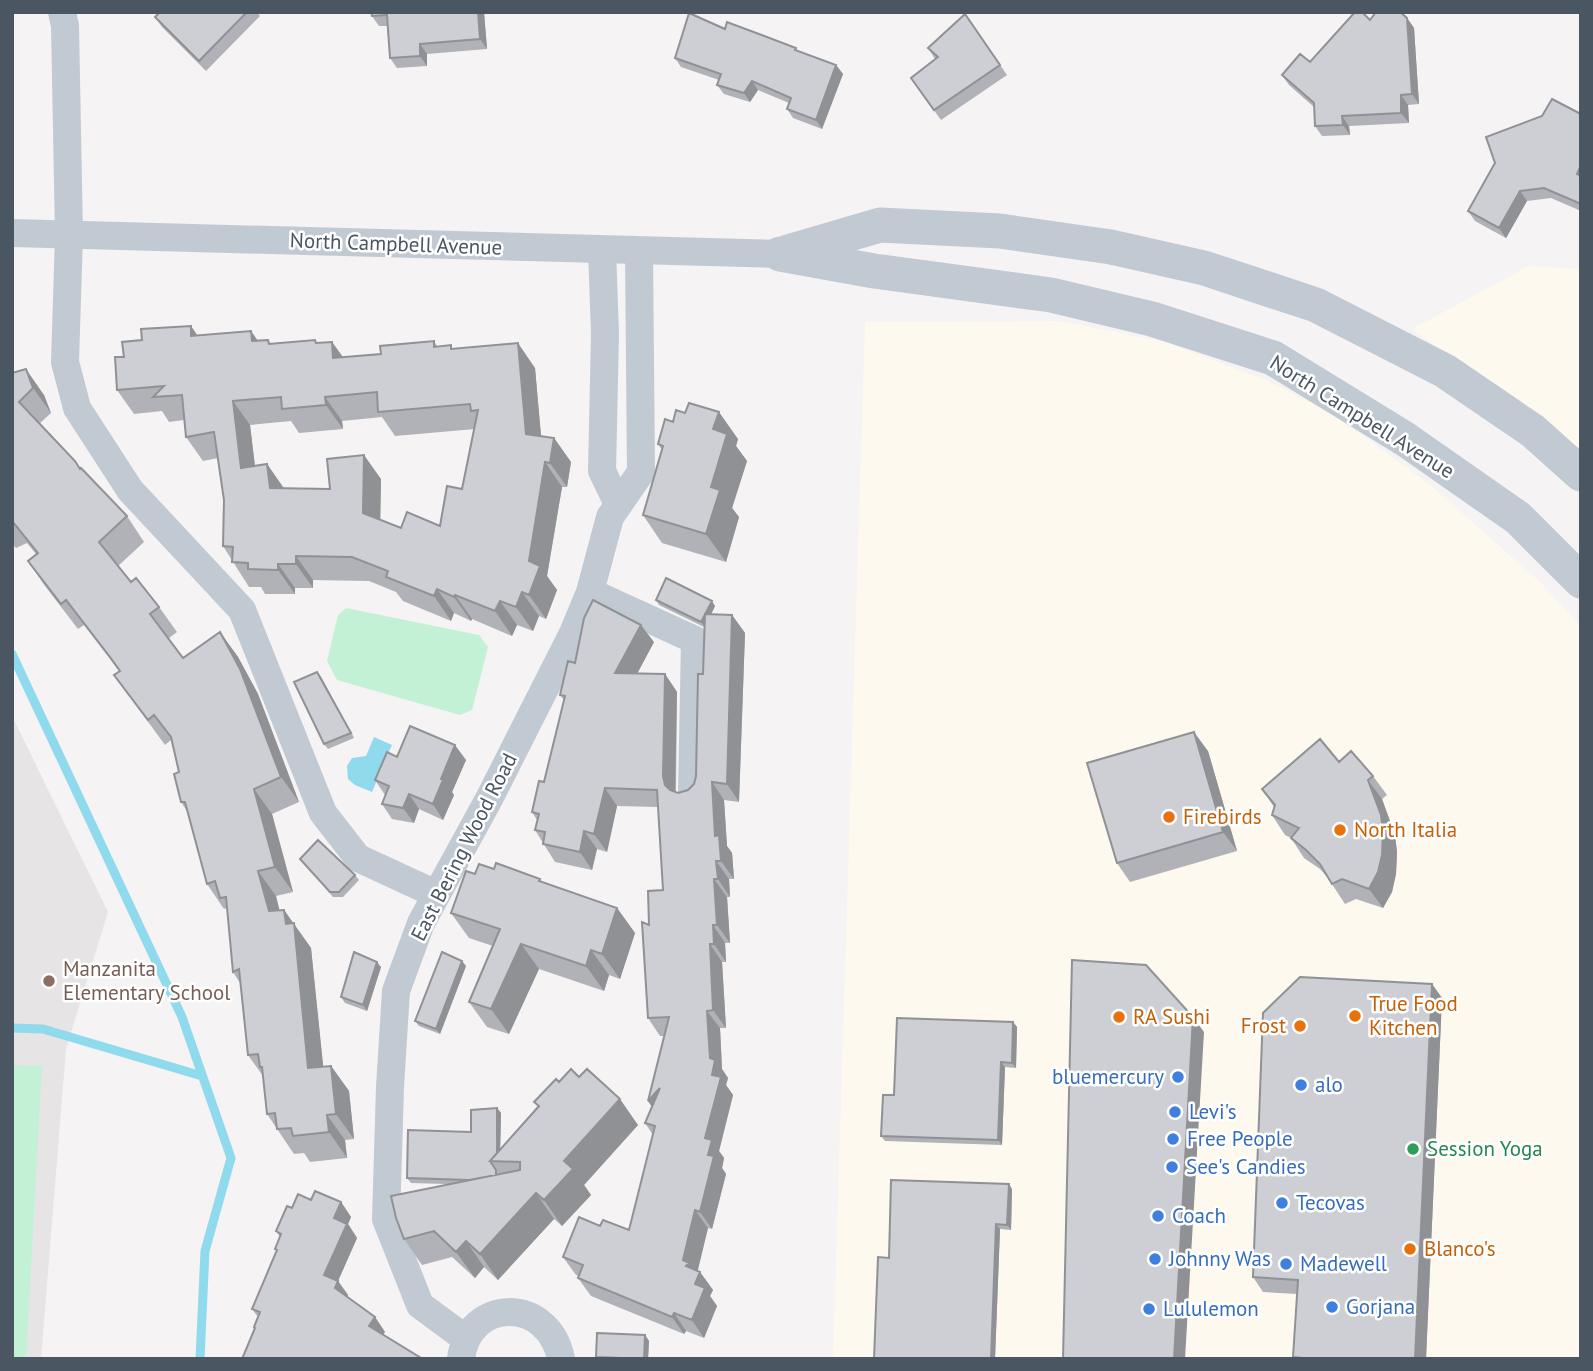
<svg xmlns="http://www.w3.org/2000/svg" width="1593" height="1371" font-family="'PT Sans',sans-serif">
<rect width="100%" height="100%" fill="#f5f3f3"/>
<path fill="#fdf9ef" d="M1529 266 1581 269V456L1559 436 1412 329Z
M1059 321 1162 341 1266 380 1334 415 1429 484 1539 581 1581 626V1359H833L865 322Z"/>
<path fill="#e6e4e5" d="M12 716 108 912 66 1049 41 1359H12Z"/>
<path fill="#c3f1d5" d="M346 608 479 635 488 647 472 710 460 715 337 680 327 661 338 615Z
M12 1065 42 1066 26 1359H12Z"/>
<path fill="#90daee" d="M374 737 392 745 372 792 355 785 348 779 347 766 352 758 366 756Z"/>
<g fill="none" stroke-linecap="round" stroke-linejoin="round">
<path stroke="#90daee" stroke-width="9" d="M12 654 182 1017 231 1158 205 1251 200 1359
M12 1028 43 1029 202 1076"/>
<path stroke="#c1cad2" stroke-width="28" d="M62 12 65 26 69 235 65 362 77 408 130 490 242 610 323 813 358 858 436 894
M12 233 780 254
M602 250 605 333 602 471 618 504
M590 592 695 640 692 794
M466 1339 420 1305 386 1219 390 1087 396 991 421 923 489 799 573 633 590 592 610 517 641 472 639 251
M461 1359C468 1297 549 1296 561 1359"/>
<path stroke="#c1cad2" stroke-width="35" d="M788 252 880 225 1000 231 1111 247 1204 268 1316 305 1445 371 1533 431 1581 474
M780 254 874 271 1051 295 1152 319 1273 358 1405 439 1518 518 1581 581"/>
</g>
<path fill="#b0b2b7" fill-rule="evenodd" d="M160 12H257L260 16 206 71 162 27 155 17Z
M371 12H484L487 49 427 54V66L397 68 390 58 387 26H379L372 16Z
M965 14 1007 75 941 120 911 78 935 59 928 48Z
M1407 18 1414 28 1419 104 1408 105 1409 123 1349 126 1350 135 1322 136 1315 126 1314 107 1289 85 1282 75 1310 62 1370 20Z
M725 29 799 52 836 65 843 74 822 129 793 118 787 109 789 103 758 90 750 102 724 94 717 85 719 80 681 67 675 58Z
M1579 113 1581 115V211L1551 198 1527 201 1506 238 1475 221 1468 211Z
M191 326 197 335 258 341 268 340 271 344 332 342 343 357 381 354 434 341 437 346 535 368 541 436 554 438 571 462 567 487H562L547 576 557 590 546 619 539 616 533 631 517 625 512 636 472 619 471 621 454 613 451 621 403 601 396 592 369 581 313 580V588H295V594H265L261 587H249L223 546 224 500 218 458 203 461 186 437 184 420 169 422 162 411 134 414 117 390 124 357ZM382 417 395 436 475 429 462 489 440 526 401 528 380 519 381 479 330 489 284 488 267 464 255 466 250 425 291 421 299 433 343 429 342 421Z
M12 373 44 395 51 413 39 424 80 468 127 516 144 542 118 566 131 582 159 607 177 632 169 638 183 658 220 632 238 657 258 694 299 802 272 814 293 892 276 896 279 910H284L311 948 323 1067 331 1066 349 1091 354 1139 345 1140 347 1158 310 1162 304 1153 294 1154 267 1114 263 1076 248 1055 240 983 233 972 227 908 224 909 207 884 187 811 181 802 179 772 171 740 165 745 114 675 119 671 84 625 78 629 45 586 28 561 36 554 27 543 16 548 12 544Z
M738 439 736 446 747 461 732 508 739 517 726 562 662 543 643 515 662 450 658 444Z
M656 600 715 606 711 614 732 615 745 633 739 802 724 800 727 846 732 853 734 879H729L730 897H727L730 943H725L726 962H722L726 1028H720L722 1069 728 1078 726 1085 733 1095 719 1151 724 1158 722 1168 726 1174 712 1229 708 1228 697 1271 700 1272 713 1290 710 1296 717 1306 704 1338 686 1331 684 1334 591 1296 578 1278 579 1276 576 1275 563 1257 600 1226 629 1230 653 1135 645 1123 652 1107 648 1101 664 1036H660L648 1018 649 925 663 890 658 807 617 806 607 852 597 849 592 870 555 862 535 830 537 820 532 812 544 782 564 700 560 695 575 663 654 642 637 673 665 674 677 692 676 792 678 793 688 790 694 784 696 776 703 674 704 627 659 605Z
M321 677 354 738 328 749 324 744Z
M1208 751 1237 851 1130 882 1117 863Z
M466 760 452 792 454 795 443 820 419 809 414 823 392 819 382 804 385 795 375 780Z
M1339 762 1373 776 1387 795 1382 799 1395 835 1397 852 1396 874 1392 892 1383 908 1356 899 1345 904 1328 878 1320 869 1304 858 1291 838 1285 835 1272 815 1274 807 1262 789Z
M300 859 355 875 359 880 343 897H333Z
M494 869 540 879 542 882 617 908 635 933 620 979 609 975 604 991 539 969 509 1034 487 1027 469 1002 493 946 469 938 451 913 475 874Z
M466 966 440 1034 419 1026 415 1021Z
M381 967 367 1011 345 1003 341 997Z
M1432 984 1442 998 1426 1359H1294L1293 1357 1297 1294 1263 1292 1253 1277Z
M1013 1022 1017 1027 1016 1068 1005 1067 1002 1145 885 1141 881 1136 894 1095Z
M579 1077 638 1125 584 1185 591 1195 562 1226 554 1219 498 1280 484 1267 475 1278 452 1257 422 1265 404 1239 447 1184 411 1183 407 1178 471 1132 497 1108 501 1113 500 1149 538 1107 534 1102 559 1082Z
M1012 1189 1011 1230 1000 1229 995 1359H874L889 1258Z
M311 1200 341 1202 351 1217 348 1224 357 1238 338 1281 348 1295 347 1297 375 1317 385 1332 255 1329 254 1327 258 1317 252 1309 277 1251 275 1249 280 1237 276 1231 292 1208Z
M645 1335 649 1341 648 1359H598L596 1357Z"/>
<path fill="#909195" d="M478 12H484L487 49 480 39Z
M1407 18 1414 28 1419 104 1412 94Z
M420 44 427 54V66L420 56Z
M836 65 843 74 822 129 816 120Z
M752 81 758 90 750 102 744 93Z
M1401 95 1408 105 1409 123 1401 113Z
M1342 116 1349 126 1350 135 1343 125Z
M1581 165V180L1577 174Z
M1520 191 1527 201 1506 238 1499 228Z
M191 326 207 350 191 336Z
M251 331 268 355 252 341Z
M332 342 349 366 333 358Z
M518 343 535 368 543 458 526 434Z
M26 369 44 395 51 413 33 388Z
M325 397 342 421 343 429 326 405Z
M233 401 250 425 258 492 241 468Z
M719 412 738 439 736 446 747 461 732 508 739 517 726 562 706 534 711 487 713 429Z
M554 438 571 462 567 487 550 463Z
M364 455 381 479 380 537 363 513Z
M545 462 562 487 547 576 557 590 546 619 529 595V561Z
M267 464 284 489 270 488Z
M296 556 313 580V588L296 564Z
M278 564 295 588V594L278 570Z
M437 589 454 613 451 621 434 596Z
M522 592 539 616 533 631 516 607Z
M455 595 472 619 471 621 454 597Z
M500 601 517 625 512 636 495 611Z
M712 601 715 606 705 627 701 622Z
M732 615 745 633 739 802 727 784Z
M641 625 654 642 628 691 615 673Z
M220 632 238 657 258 694 299 802 281 777Z
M317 672 321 677 354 738 351 733Z
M665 674 677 692 675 794 665 785 663 776Z
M1194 732 1208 751 1237 851 1223 832Z
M455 745 466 760 452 792 454 795 443 820 433 804 441 779Z
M1368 780 1382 799 1395 835 1397 852 1396 874 1392 892 1383 908 1369 889Z
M712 782 724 800 727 846 732 853 734 879 721 861 715 836Z
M605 788 617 806 607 852 594 834Z
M254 789 272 814 293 892 275 867Z
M409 794 419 809 414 823 403 808Z
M584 831 597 849 592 870 580 852Z
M716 861 729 879 730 897 718 879Z
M258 871 276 896 286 936 269 911Z
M714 879 727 897 730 943 717 925Z
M617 908 635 933 620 979 602 954Z
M284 910 311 948 326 1093 308 1068Z
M713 925 725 943 726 962 714 944Z
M521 944 539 969 509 1034 491 1009Z
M710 944 722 962 726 1028 713 1010Z
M591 950 609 975 604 991 586 966Z
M462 961 466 966 440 1034 436 1029Z
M377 962 381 967 367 1011 363 1005Z
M1432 984 1442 998 1426 1359H1415Z
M707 1011 720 1028 722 1069 728 1078 726 1085 733 1095 719 1151 724 1158 722 1168 726 1174 712 1229 700 1212 712 1075Z
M1193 1017 1204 1032 1185 1359H1174Z
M1013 1022 1017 1027 1016 1068 1012 1063Z
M1001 1062 1005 1067 1002 1145 998 1140Z
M331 1066 349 1091 354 1139 336 1114Z
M660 1088 661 1119 648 1101Z
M620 1099 638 1125 584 1185 591 1195 562 1226 544 1200 564 1161Z
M497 1108 501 1113 500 1161H497Z
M327 1115 345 1140 347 1158 329 1132Z
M1009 1184 1012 1189 1011 1230 1007 1225Z
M536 1193 554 1219 498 1280 480 1254Z
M341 1202 351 1217 348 1224 357 1238 338 1281 348 1295 345 1302 324 1275 334 1218Z
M695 1210 708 1228 697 1274 700 1272 713 1290 710 1296 717 1306 704 1338 692 1320 695 1284 683 1260Z
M996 1224 1000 1229 995 1359H991Z
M466 1241 484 1267 475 1278 456 1252Z
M674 1313 686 1331 684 1334 672 1317Z
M375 1317 385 1332 379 1340 369 1326Z
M645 1335 649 1341 648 1359H644Z"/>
<path fill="#cdcfd5" stroke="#909195" stroke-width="2" fill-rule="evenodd" d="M160 12H247L199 61 155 17Z
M371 12H478L480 39 420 44V56L390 58 387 15 372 16Z
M1355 12H1362L1370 20 1376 12H1400L1407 18 1412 94 1401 95V113L1342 116 1343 125 1315 126 1314 103 1282 75 1300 54 1310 62Z
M689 13 725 29 727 22 796 48 795 50 836 65 816 120 787 109 791 98 752 81 744 93 717 85 721 74 675 58Z
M965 14 1000 65 934 110 911 78 938 57 928 48Z
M1552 99 1579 113 1581 118V165L1577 174 1581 176V204L1544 188 1520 191 1499 228 1468 211 1495 163 1486 137 1542 116Z
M191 326V336L251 331 252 341 268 340 269 344 315 340 316 343 332 342 333 358 381 354 380 346 434 341V347L451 345V349L518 343 526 434 554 438 550 463 545 462 529 561 540 566 529 595 522 592 516 607 500 601 495 611 455 595 454 597 437 589 434 596 386 577 388 571 352 557 296 556V564H278V570L248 569V563L232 562 233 547 223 546 224 500 214 432 186 437 182 395 153 397 164 386 117 390 115 357H124L122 342 142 340 141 329ZM377 392 378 412 470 404 471 411 478 410 462 489 447 486 440 526 407 512 401 528 363 513 364 455 327 459 330 489 270 488 267 464 241 468 233 401 281 397 282 409 326 405 325 397Z
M26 369 33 388 19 402 75 461 80 469 81 468 127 516 99 542 131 582 136 578 159 607 150 614 183 658 220 632 240 669 281 777 254 789 275 867 258 871 269 911 284 910 286 924 294 923 308 1068 331 1066 336 1114 327 1115 329 1132 293 1136 291 1128 277 1129 275 1113 267 1114 262 1067H260L258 1054 248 1055 239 969 233 972 226 897 220 898 215 881 207 884 185 802H181L174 774 179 772 171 737 154 715 148 720 114 675 120 671 110 657 66 600 61 604 28 561 38 553 12 521V373Z
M689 403 719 412 713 429 727 434 711 487 720 490 706 534 643 515 663 446 658 444 665 419 673 422 676 410 685 413Z
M666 578 712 601 701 622 656 600Z
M593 600 641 625 615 673 665 674 663 776 665 785 670 790 678 793 688 790 694 784 696 776 698 674H703L705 614 732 615 727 784 712 782 715 836 719 835 721 861H716L718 879H714L717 925H713L714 944H710L713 1010 707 1011 710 1058 715 1060 712 1075 721 1077 705 1138 712 1140 708 1155 714 1156 700 1212 695 1210 683 1260 689 1263 686 1266 700 1272 695 1284 705 1288 692 1320 674 1313 672 1317 578 1278 583 1265 563 1257 579 1217 600 1226 603 1220 629 1230 655 1126 645 1123 660 1088 648 1101 669 1017 648 1018 642 922 649 925 648 891 663 890 657 790 605 788 594 834 584 831 580 852 543 844 545 832 535 830 539 814 532 812 539 781 544 782 565 696 560 695 568 661 575 663 584 618Z
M317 672 351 733 324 744 294 682Z
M410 726 455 745 441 779 443 780 433 804 409 794 403 808 382 804 389 786 375 780 387 752 397 757Z
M1194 732 1223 832 1117 863 1087 763Z
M1320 739 1339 762 1351 751 1373 776 1368 780 1381 815 1383 832 1382 855 1378 872 1369 889 1342 879 1332 884 1320 864 1306 850 1291 838 1299 828 1272 815 1275 805 1262 789Z
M318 840 355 875 339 892H330L300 859Z
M496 863 540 879 539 881 617 908 602 954 591 950 586 966 521 944 491 1009 469 1002 500 929 451 913 466 871 475 874 479 864 494 869Z
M354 952 377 962 363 1005 341 997Z
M442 952 462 961 436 1029 415 1021Z
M1072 960 1146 965 1193 1017 1174 1359H1063Z
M1300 977 1432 984 1415 1359H1312L1293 1357 1298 1280 1253 1277 1263 1013Z
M897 1018 1013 1022 1012 1063 1001 1062 998 1140 881 1136 883 1095H894Z
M571 1069 579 1077 587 1069 620 1099 564 1161 573 1169 544 1200 536 1193 480 1254 466 1241 456 1252 434 1231 404 1239 396 1218 391 1196 520 1170V1162L490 1161 539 1106 534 1102 556 1079 559 1082Z
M497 1108V1153L490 1161 496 1170V1175L469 1180 407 1178 408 1130 471 1132V1110Z
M891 1180 1009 1184 1007 1225 996 1224 991 1359H874L878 1257 889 1258Z
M315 1191 341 1202 334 1218 347 1224 324 1275 338 1281 335 1288 375 1317 369 1326 421 1358 420 1359H242L255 1328 254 1327 260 1312 252 1309 277 1250 275 1249 281 1234 276 1231 287 1206 292 1208 298 1194 311 1200Z
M597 1333 645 1335 644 1359 596 1357Z"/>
<g fill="#e8710a" stroke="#fff" stroke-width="2.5">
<circle cx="1169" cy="817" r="7"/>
<circle cx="1340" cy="830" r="7"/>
<circle cx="1355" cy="1016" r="7"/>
<circle cx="1119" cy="1017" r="7"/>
<circle cx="1300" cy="1026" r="7"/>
<circle cx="1410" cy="1249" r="7"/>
</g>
<circle fill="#8d6e63" stroke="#fff" stroke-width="2.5" cx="49" cy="981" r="7"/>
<g fill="#3f7fe0" stroke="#fff" stroke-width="2.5">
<circle cx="1178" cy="1077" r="7"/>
<circle cx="1301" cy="1085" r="7"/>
<circle cx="1175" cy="1112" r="7"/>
<circle cx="1173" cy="1139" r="7"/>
<circle cx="1172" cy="1167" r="7"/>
<circle cx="1282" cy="1203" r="7"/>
<circle cx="1158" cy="1216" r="7"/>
<circle cx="1155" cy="1259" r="7"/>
<circle cx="1286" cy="1264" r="7"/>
<circle cx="1332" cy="1307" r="7"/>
<circle cx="1149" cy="1309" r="7"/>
</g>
<circle fill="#2e9e5b" stroke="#fff" stroke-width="2.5" cx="1413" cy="1149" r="7"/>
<g text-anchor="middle" stroke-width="5" stroke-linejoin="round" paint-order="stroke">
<g font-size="21" fill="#4a5661" stroke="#fff">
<text transform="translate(396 244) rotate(2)" y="7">North Campbell Avenue</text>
<text transform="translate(1362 417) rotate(32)" y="7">North Campbell Avenue</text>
<text transform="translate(464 847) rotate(-63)" y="7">East Bering Wood Road</text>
</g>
<g font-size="21" fill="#c56008" stroke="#fff" text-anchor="start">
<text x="1183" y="824">Firebirds</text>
<text x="1354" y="837">North Italia</text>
<text x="1369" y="1011">True Food<tspan x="1369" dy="24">Kitchen</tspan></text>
<text x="1133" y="1024">RA Sushi</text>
<text x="1286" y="1033" text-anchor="end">Frost</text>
<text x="1424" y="1256">Blanco's</text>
</g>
<g font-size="21" fill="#785e54" stroke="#fff" text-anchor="start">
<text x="63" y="976">Manzanita<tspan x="63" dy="24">Elementary School</tspan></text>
</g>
<g font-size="21" fill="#366cbe" stroke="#fff" text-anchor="start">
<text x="1164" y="1084" text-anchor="end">bluemercury</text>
<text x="1315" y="1092">alo</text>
<text x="1189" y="1119">Levi's</text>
<text x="1187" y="1146">Free People</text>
<text x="1186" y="1174">See's Candies</text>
<text x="1296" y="1210">Tecovas</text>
<text x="1172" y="1223">Coach</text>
<text x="1169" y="1266">Johnny Was</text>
<text x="1300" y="1271">Madewell</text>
<text x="1346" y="1314">Gorjana</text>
<text x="1163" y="1316">Lululemon</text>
</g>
<g font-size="21" fill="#27864d" stroke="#fff" text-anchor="start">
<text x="1427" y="1156">Session Yoga</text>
</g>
</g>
<rect width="1593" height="1371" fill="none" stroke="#4a5661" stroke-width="28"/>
</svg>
